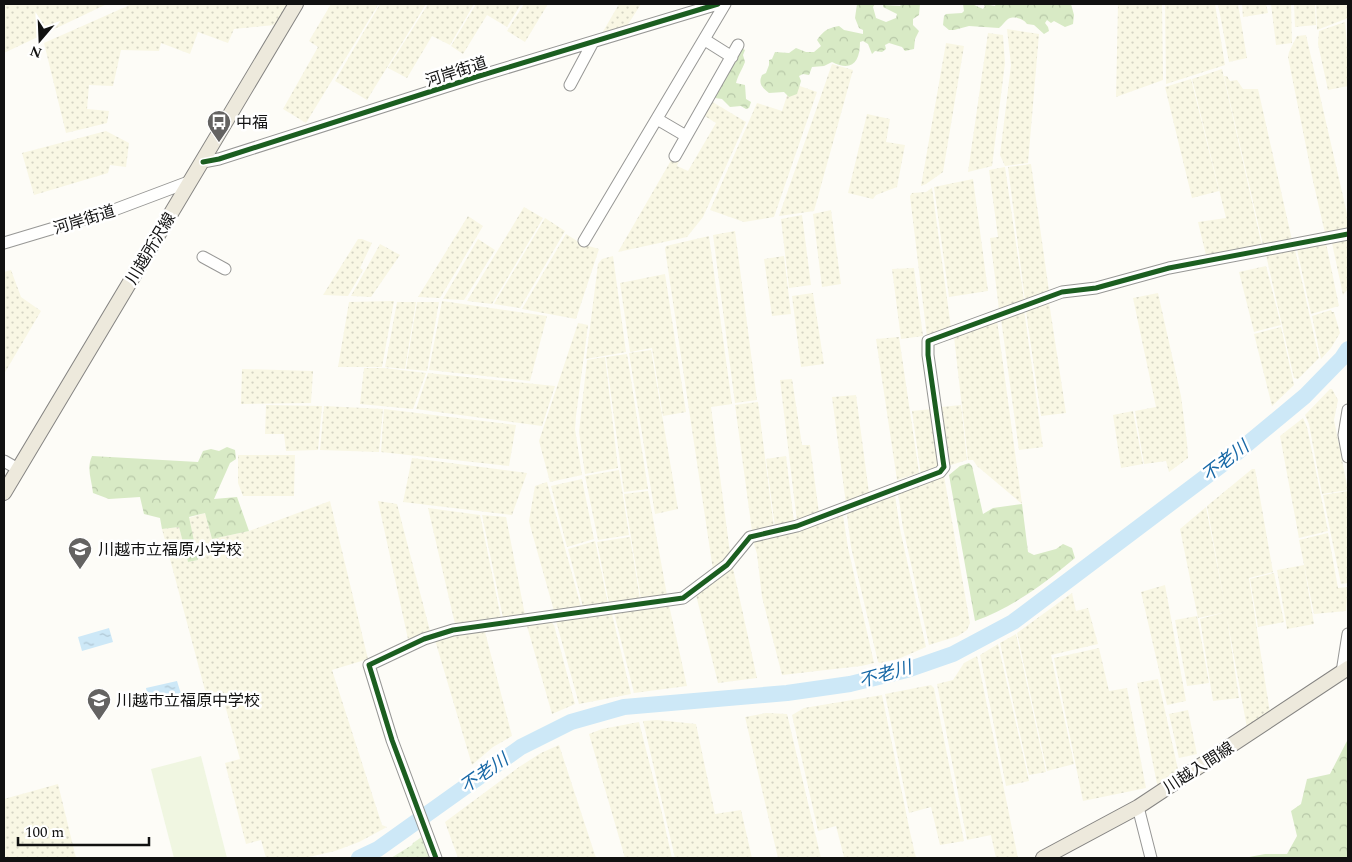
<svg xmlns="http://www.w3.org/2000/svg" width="1352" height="862" font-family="Spectral,'Noto Sans JP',serif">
<defs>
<pattern id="farmland-dots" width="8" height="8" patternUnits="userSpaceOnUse" patternTransform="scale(1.25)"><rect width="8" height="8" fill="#f9f7e4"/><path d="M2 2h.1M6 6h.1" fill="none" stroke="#d4d3c3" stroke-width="1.8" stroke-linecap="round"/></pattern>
<pattern id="grass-dots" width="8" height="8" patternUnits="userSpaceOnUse" patternTransform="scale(1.25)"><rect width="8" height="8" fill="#e7f3d7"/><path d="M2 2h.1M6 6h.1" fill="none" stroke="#c5cfb8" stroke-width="1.8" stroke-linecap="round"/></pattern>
<pattern id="forest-crowns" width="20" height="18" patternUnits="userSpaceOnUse" patternTransform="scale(1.25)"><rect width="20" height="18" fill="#d8eac5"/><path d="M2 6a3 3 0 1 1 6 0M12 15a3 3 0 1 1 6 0" fill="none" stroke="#b8c8a8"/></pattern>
<pattern id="water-ripples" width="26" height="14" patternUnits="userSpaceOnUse" patternTransform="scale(1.25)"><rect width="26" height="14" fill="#cde8f7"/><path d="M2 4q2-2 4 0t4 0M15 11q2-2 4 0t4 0" fill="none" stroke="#afc6d3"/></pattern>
</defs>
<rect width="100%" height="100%" fill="#fdfcf7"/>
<path fill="url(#farmland-dots)" d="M4 4H107L4 53Z
M132 4H288L275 25 234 29 228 43 198 32 190 54 161 43 159 51 121 50 113 86 89 85 87 109 109 111 107 123 66 133 44 43Z
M331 4H375L378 5 306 123 283 109 318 47 309 41Z
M380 4H426L367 100 335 81Z
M428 4H474L450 45 432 36 407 78 388 68Z
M476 4H521L507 27 487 15 463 54 451 46Z
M524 4H548L525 42 507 31Z
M619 4H641L627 26 601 35Z
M1118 4H1162L1163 80 1116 97Z
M1165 4H1215L1225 65 1166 84Z
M1218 4H1238L1247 58 1229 62Z
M1242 4H1266L1268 13 1243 17Z
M1271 4H1291L1292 43 1276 45Z
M1294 4H1315L1316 25 1295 27Z
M1316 4H1348V18L1317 30Z
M1345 22 1348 57V86L1328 90 1318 44 1319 31Z
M1007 29 1039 34 1028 163 1005 166 1000 155 1011 65Z
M988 33 1003 35 1005 63 992 166 968 172Z
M1306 35 1348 218V229L1325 233 1313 181 1288 57 1289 52 1297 36Z
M946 43 964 46 943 172 926 184 921 186Z
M832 64 853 70 814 211 779 216Z
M1222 69 1262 246 1206 255 1198 222 1226 218 1192 79Z
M1224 76H1227L1230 81 1237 80 1243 89H1258L1292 240 1263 245Z
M1191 79 1219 191 1192 198 1165 87Z
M791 83 817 92 774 217 744 222 710 210 757 103 782 111Z
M711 101 746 122 703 217 687 237 618 252 673 157 679 161 677 166 688 171 716 123 703 115Z
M867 114 890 119 886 142 905 145 897 187 876 195 873 199 848 193Z
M106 131 129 143 126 167 110 165 108 173 34 195 22 153Z
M1031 164 1049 291 1025 300 1008 167Z
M1005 167 1024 300 999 309 990 238 998 237 989 170Z
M973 179 988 291 949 297 934 187Z
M932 188 951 328 927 337 910 196 912 193 926 192Z
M524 207 543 218 492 304 467 301Z
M831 210 841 284 822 287 813 214Z
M802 215 811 285 789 288 781 219Z
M468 216 483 226 440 298 418 297Z
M545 218 565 231 520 308 494 304Z
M735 231 757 400 735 403 713 235Z
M566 234 582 244 599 249 576 319 522 309Z
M709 236 732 404 711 407 730 553 713 570 665 249 666 246Z
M358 239H362L372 243 360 268 363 270 348 296 323 295Z
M478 239 495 250 464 300 443 299Z
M1348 239V289L1343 295 1332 243Z
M1326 243 1339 306 1311 314 1297 249Z
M380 244 400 255 371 297 351 296Z
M1295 250 1319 358 1298 379 1294 378 1266 255Z
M613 256 626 352 586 359 598 264 602 259Z
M784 256 791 314 772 316 764 259Z
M1266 266 1281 325 1254 332 1239 272Z
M914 268 923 336 901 339 892 269Z
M11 270 21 297 41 311 4 374V272Z
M665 274 686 412 663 416 652 348 630 352 620 283Z
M813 293 824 364 801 367 792 296Z
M1158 293 1181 396 1187 443 1188 458 1169 472 1166 461 1144 464 1135 411 1156 407 1133 298Z
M394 301 382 367H338L349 302Z
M442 301 547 316 530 381 429 370Z
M397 302H416L405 369 385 367Z
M417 302H439L427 371 406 369Z
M1049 302 1066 413 1041 416 1026 311Z
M1024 310 1043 447 1019 450 1001 319Z
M1331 310 1332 312H1334L1340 333 1331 348 1321 359 1312 316Z
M997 320 1022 504 977 466 973 460H968L954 337Z
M578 323 588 325 576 416 575 429 582 475 550 482 539 441Z
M1281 327 1294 385 1272 406 1254 334Z
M899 337 919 473 897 480 876 339Z
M651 350 678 509 655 514 629 353Z
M627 354 648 489 624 492 606 357Z
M605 357 618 468 585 474 579 432 587 360Z
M364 368H384L426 373 413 409 360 404Z
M242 369 313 371 311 403 241 404Z
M428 373 555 386 542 426 416 409Z
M792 379 802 445H810L819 513 797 522 780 380Z
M1330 389H1332L1338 400 1334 420 1348 490 1322 494 1309 424 1305 415Z
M856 395 869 493 846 504 832 397Z
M758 402 774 528 752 531 735 405Z
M266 405 322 406 318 450 286 451 284 434H265Z
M961 405 967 460 948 466 941 407Z
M324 406 383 409 379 452 320 450Z
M384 409 516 425 509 466 381 452Z
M932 409 938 465 937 468 921 475 912 411Z
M1133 411 1143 464 1121 468 1113 415Z
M1303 418 1307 427 1328 531 1299 538 1280 436Z
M238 455H295L294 496H243L238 483Z
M786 456 794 522 775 527 766 459Z
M412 458 527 473 512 515 403 502Z
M1252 469H1255L1273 572 1249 578 1270 713 1247 728 1227 618 1239 698 1213 701 1200 619 1226 612 1198 618 1180 529 1206 507 1225 606 1207 506Z
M619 470 629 535 598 540 585 476Z
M944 476 970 623 967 630 958 636 929 645 903 528 898 493 899 492Z
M582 479 594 539 567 547 551 486Z
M547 482 581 607 554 611 531 529 529 521 535 486Z
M648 491 667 595 641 599 624 494Z
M1348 491V583L1341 584 1323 495Z
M893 494 895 495 900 529 926 647 898 659 880 663 878 662 851 547 847 515V513Z
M330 501 368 659 332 670 382 825 387 827 359 842 335 851 309 857 266 858 261 840 246 844 225 763 240 759 221 691 206 694 162 529 179 527 188 562 198 560 189 518 205 513 212 539 249 531Z
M378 501 397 504 430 631 408 639Z
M428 508 480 515 501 618 455 624Z
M482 515 506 517 525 615 503 618Z
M843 515 848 548 874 663 861 666 782 675 762 597 757 554 754 544 755 541 796 532Z
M1328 533 1338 588 1348 587 1346 611 1314 614 1299 540Z
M630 537 640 599 609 603 597 542Z
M595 541 608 604 583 607 568 549Z
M1304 565 1314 624 1287 629 1277 570Z
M733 568 757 678 718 683 696 595Z
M1274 573 1284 622 1258 627 1250 579Z
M1165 585 1186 701 1167 705 1141 592Z
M1072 593 1076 611 1088 608 1098 644 1051 655 1074 764 1047 771 1017 633Z
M669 605 687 686 634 693 614 613Z
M608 613 612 614 631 694 579 704 556 621Z
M1197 616 1209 683 1187 686 1175 620Z
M551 622 554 625 575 704 552 714 527 626Z
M485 632 512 736 493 747 472 765 435 640 453 635Z
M1016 634 1046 772 1029 775 1000 643Z
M998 644 1029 781 1006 786 980 655Z
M1099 648 1109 691 1127 688 1146 788 1083 801 1054 658Z
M977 656 1018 858H996L991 835 967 840 937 684 953 680 964 663Z
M1158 679 1179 774 1158 789 1137 683Z
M931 685 934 688 964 841 940 845 931 807 909 813 885 694Z
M882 695 910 832 916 858 844 857 836 826 818 831 792 715 804 708Z
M1188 710 1197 754 1179 758 1169 714Z
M766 713 787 714 821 858H778L745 717Z
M657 720 696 724 715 814 741 810 752 858H675L643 721Z
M639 722 661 809 672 858H625L589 734 602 729Z
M559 745 596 858H458L445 822 519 767 541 753Z
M58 784 76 858H4V799Z"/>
<path fill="url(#grass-dots)" d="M423 836 432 858H391L412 845 413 843Z"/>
<path fill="url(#forest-crowns)" d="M857 4H875L873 7 876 18 886 22 896 18 897 14 883 7V5L900 6 902 4H920L919 15 913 19V25L919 31 915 39 914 49 905 51 902 47 889 43 885 45 886 49 882 52 875 51 872 54 868 44 863 41 860 42C860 62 852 72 832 62L824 66 812 67 809 75 803 74 799 76 801 81 797 94 789 97 784 92 769 93C762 87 758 84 762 75L766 73 769 65V60L772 59 775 52 789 53 796 48 806 52H814L821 46 817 40C824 30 828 28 839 26L844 30 863 34V30L859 28 855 18Z
M963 4H972L983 9 985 6 983 4 995 6 996 4H1071L1074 15 1073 24 1065 27 1054 21 1051 23 1047 20 1045 23 1048 27 1049 31 1044 34 1034 25 1027 24C1023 18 1014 16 1008 19 1005 21 1002 26 999 28L969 26 954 30H949L943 25 944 16 946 14 962 13 964 11Z
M740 47 745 50 743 55 745 62C742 70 738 75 736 83L745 85 746 99 751 102 749 108 746 109 741 106 730 107 722 99 715 98 712 95Z
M227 447 235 450 236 459 230 463 214 499 237 497 249 531 212 539 205 513 189 517 198 560 188 562 179 527 162 529 160 518 144 514 140 497 109 499 93 493C92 480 86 469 92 456L198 462 203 451 211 449 219 451Z
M969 463 972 466 983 514 993 508 1022 504 1028 552 1034 555 1056 549 1063 544 1072 548 1075 558C1045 583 1012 608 975 621L949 475 960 466Z
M1347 741 1348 858H1244L1265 854H1287L1297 836 1291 811 1301 804 1307 779 1330 774Z"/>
<path fill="#f0f6e1" d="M201 756 227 858H174L151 769Z"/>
<path fill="url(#water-ripples)" d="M109 628 113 642 82 651 78 637Z
M177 681 181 694 149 702 146 688Z"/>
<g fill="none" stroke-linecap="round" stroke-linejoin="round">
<path stroke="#cde8f7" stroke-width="16" d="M359 858 378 849 521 747 571 722 624 707 787 693 850 684 907 670 953 654 1013 622 1228 460 1305 396 1342 358 1348 349"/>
<g stroke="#979795" stroke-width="13">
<path id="minor" d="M705 40 732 57
M570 85 593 42
M657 119 686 136
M675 156 738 45
M203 162 219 159 476 77 718 4
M584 241 725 4
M4 243 114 210 191 181
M203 257 225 269
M1348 410 1344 435 1348 457
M4 461 18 469
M1342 672 1348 634
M1138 807 1151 858
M436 858 392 740 369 665 424 639 453 630 683 598 727 565 750 537 797 526 940 472 944 467 928 355V341L1062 292 1096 288 1169 268 1348 234"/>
</g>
<g stroke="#858482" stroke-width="16">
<path id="major" d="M4 493 296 4
M1043 858 1138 807 1348 668"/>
</g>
<use href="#minor" stroke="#fffffe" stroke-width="11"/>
<use href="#major" stroke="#ede9dc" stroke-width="14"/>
<g stroke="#fff" stroke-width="8">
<path id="cycleway" d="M203 162 219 159 476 77 718 4
M436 858 392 740 369 665 424 639 453 630 683 598 727 565 750 537 797 526 940 472 944 467 928 355V341L1062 292 1096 288 1169 268 1348 234"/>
</g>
<use href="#cycleway" stroke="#1b5e20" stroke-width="5"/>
</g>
<defs>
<g id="bus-pin" transform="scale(1.25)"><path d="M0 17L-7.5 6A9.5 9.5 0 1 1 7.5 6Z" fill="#646362" stroke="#fff"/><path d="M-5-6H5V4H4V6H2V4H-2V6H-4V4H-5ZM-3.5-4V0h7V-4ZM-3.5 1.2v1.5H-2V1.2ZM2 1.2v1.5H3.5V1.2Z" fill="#fff"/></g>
<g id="school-pin" transform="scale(1.25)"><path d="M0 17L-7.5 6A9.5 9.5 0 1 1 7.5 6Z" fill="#646362" stroke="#fff"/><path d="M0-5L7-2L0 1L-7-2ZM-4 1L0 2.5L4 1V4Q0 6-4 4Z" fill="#fff"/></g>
</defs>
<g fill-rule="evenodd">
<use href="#bus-pin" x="219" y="122"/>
<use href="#school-pin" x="80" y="549"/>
<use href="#school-pin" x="99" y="700"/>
</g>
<g text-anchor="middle" stroke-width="5" stroke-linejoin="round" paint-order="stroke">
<g font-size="16" fill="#111" stroke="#fff">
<text transform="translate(456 71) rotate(-18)" y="6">河岸街道</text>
<text transform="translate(84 219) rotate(-17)" y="6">河岸街道</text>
<text transform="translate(150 248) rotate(-59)" y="6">川越所沢線</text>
<text transform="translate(1198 767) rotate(-33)" y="6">川越入間線</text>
</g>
<g font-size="16" fill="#111" stroke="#fff" text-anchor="start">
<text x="236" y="128">中福</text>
<text x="98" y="555">川越市立福原小学校</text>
<text x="116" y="706">川越市立福原中学校</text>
</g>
<g font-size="18" font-style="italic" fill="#1768a6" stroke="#fff">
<text transform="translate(1225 461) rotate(-38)" y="6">不老川</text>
<text transform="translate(885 674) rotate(-16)" y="6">不老川</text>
<text transform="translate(484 773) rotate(-35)" y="6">不老川</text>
</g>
</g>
<rect width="1352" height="862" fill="none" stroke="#111111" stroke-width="10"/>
<g transform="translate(40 40) rotate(199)" stroke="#ffffff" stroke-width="4" paint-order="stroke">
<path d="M0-4L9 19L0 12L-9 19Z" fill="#111111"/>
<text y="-8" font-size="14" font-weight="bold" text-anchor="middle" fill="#111111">N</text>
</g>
<path d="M18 837v8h131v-8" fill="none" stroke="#111111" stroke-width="2.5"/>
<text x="25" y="837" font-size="15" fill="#111111" stroke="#ffffff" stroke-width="4" paint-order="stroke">100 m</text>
</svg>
